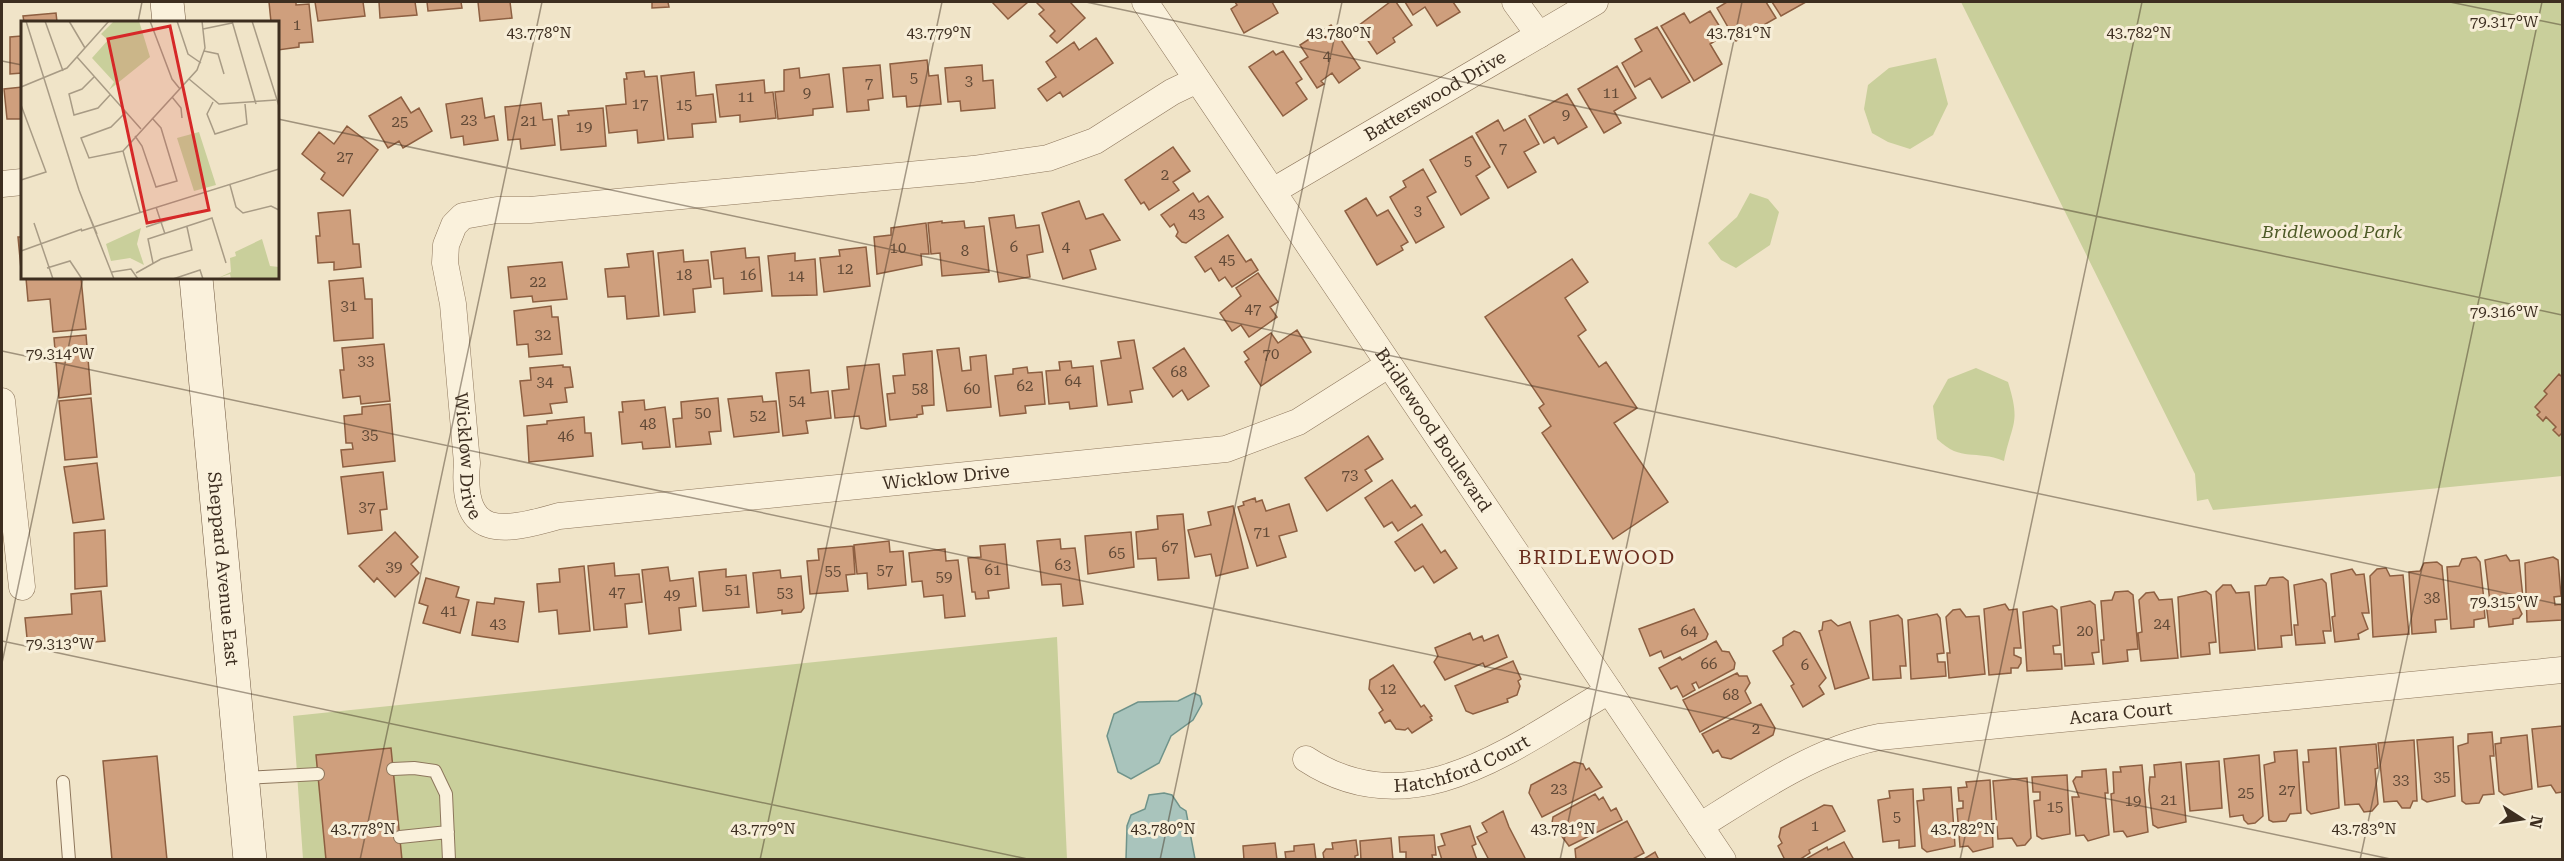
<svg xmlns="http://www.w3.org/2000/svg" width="2564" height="861" font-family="'Roboto Serif',serif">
<rect width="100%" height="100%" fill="#f0e4c8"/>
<path fill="#c9cf9b" d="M1961 2H2562V476L2213 510 2208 499 2197 501 2195 474Z
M1936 58 1948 104 1933 135 1910 149 1888 142 1872 133 1864 109 1868 85 1889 68Z
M1750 193 1768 199 1779 212 1770 245 1736 268 1721 260 1708 243 1737 217Z
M1976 368 2008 382C2021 424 2012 422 2004 461 1975 449 1962 463 1937 439L1933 406 1948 379Z
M1057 637 1067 859H303L293 716Z"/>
<path fill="#a9c4bc" stroke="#6f938a" stroke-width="1.5" d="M1194 693 1200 696 1202 704 1193 720 1171 736 1159 763 1131 779 1118 772 1107 736 1114 714 1138 702 1178 701Z
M1164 793 1172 795 1180 807 1186 811 1195 859H1126L1127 826 1131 815 1145 809 1149 795Z"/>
<path fill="#cf9f7d" stroke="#8d5f41" stroke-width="1.5" d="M269 2H296V5L309 4 313 42 299 43V47L278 50V22H271Z
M315 2H363L365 16 318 21Z
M367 2H415L417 15 380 18 379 2Z
M427 2H461L462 8 428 11Z
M478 2H510L512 18 480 21Z
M652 2H668L669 7 652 8Z
M992 2H1028L1008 19Z
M1036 2H1070L1085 18 1057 43 1050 36 1055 31 1039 14 1044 10Z
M1235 2H1272L1278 13 1244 33 1231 9 1237 5Z
M1390 2H1396L1412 25 1393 38 1395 42 1377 54 1358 26Z
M1405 2H1453L1460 12 1437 26 1425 7 1413 15Z
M1727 2H1766L1776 18 1736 41 1717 8Z
M1772 2H1806L1781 16Z
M1710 11 1725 35 1710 44 1722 64 1694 81 1661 26 1684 13 1690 23Z
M56 13 57 22H24L23 16Z
M1331 25 1360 68 1339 83 1332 73 1321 81 1324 84 1317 88 1300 62 1308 57 1300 45Z
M1657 27 1690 82 1662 98 1650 78 1635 87 1622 63 1642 51 1635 39Z
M21 36 22 73 10 74V37Z
M1096 38 1113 63 1063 97 1060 92 1047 101 1038 89 1056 77 1046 62 1074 42 1079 50Z
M1273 51 1276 55 1283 51 1302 79 1296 83 1307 99 1283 116 1249 67Z
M927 60 929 76 938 75 941 104 907 107 906 96 893 97 890 64Z
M880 65 883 98 868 100 869 110 847 112 843 68Z
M982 65 983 81 993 80 995 108 961 111 960 101 948 102 945 68Z
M1617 66 1636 98 1614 111 1621 123 1604 133 1578 89Z
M799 68 800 78 829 74 833 107 813 109V115L778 119 775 92 784 91V70Z
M644 71 645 77 657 76 664 140 638 143 637 130 609 133 606 106 626 104 624 79H627L626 73Z
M694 72 696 96 713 94 716 122 692 124 693 137 668 139 661 76Z
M764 80 765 93 773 92 776 118 740 122V115L720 117 716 85Z
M22 87V119H7L4 89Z
M1567 94 1587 127 1558 144 1554 137 1544 143 1529 116Z
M401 97 411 113 419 108 432 131 403 148 399 141 388 148 369 116Z
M482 98 485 118 494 116 498 140 464 145 463 136 451 138 446 104Z
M541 103 543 120 552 119 555 145 521 149 520 139 508 140 505 107Z
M603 108 606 146 561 150 558 116 569 115 568 111Z
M1525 119 1539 144 1524 152 1536 172 1508 188 1476 133 1498 120 1504 131Z
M347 126 378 150 343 196 321 179 325 173 302 154 319 132 334 144Z
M1472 136 1490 167 1476 176 1489 198 1461 215 1430 160Z
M1173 147 1190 171 1173 182 1179 190 1149 210 1144 202 1141 204 1125 180Z
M1423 169 1436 192 1427 197 1444 227 1416 243 1390 197 1406 187 1403 181Z
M1193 193 1199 202 1208 196 1223 217 1186 243 1182 242 1176 236 1178 232 1174 224 1170 227 1161 215Z
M1366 198 1377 216 1388 210 1408 242 1401 246 1403 250 1377 265 1345 211Z
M1079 201 1086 219 1103 214 1120 240 1090 250 1096 269 1063 279 1042 213Z
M350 210 353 244H359L361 267 334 270V262L318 263 316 236H320L318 213Z
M1014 215 1016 228 1039 225 1043 252 1027 255 1030 277 999 282 989 218Z
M942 221V223L964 221 965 228 984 226 989 272 942 276 940 253 931 254 928 223Z
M926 223 929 254H921L922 265 877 274 874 237 891 235V228Z
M1228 235 1246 262 1251 259 1258 270 1232 287 1225 277 1219 281 1211 268 1205 272 1195 257Z
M18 237H22V269H21Z
M866 247 870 286 824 292 820 258 840 256 839 250Z
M745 248 746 258 759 257 762 291 724 294 723 278 714 279 711 252Z
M683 250 684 262 708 260 711 287 693 289 695 312 664 315 658 253Z
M653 251 659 316 627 319 625 296 608 297 605 269 629 267 627 254Z
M795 253V261L815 259 817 295 772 296 768 256Z
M1572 259 1588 282 1565 298 1586 330 1578 336 1599 367 1606 362 1637 408 1614 423 1668 502 1613 539 1542 433 1551 426 1539 408 1544 404 1485 317Z
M562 262 567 299 533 302 532 296 511 298 508 267Z
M1258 273 1278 302 1270 307 1277 317 1249 337 1241 325 1232 331 1220 313 1241 296 1236 288Z
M26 278H81L86 329 53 332 50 299 28 301Z
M363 278 365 299H372L373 338 334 341 329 281Z
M551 306 552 317H558L562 354 529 357 528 344 517 345 514 311Z
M1297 330 1311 352 1261 386 1245 362 1249 359 1244 352 1271 333 1278 343Z
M86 335 91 394 59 398 54 338Z
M1134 340 1143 389 1130 391 1132 402 1108 405 1101 361 1121 358 1118 342Z
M384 344 390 401 361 404 360 396 343 398 340 370H344L342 348Z
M959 348 962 371 971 370 970 357 986 355 991 407 947 411 937 350Z
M1184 348 1209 386 1188 400 1182 390 1173 397 1153 368Z
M932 351 934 405 922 406 923 414 917 415V417L890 420 887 394 895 393 893 376 905 375 903 354Z
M1071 361 1072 368 1093 366 1097 406 1070 409 1069 402 1049 404 1046 371 1060 370 1059 362Z
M879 364 886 426 867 429 861 428 859 416 835 418 832 391 849 389 847 367Z
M563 365V367H570L573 387 565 388 567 402 550 404 552 413 524 416 520 381 531 380 530 368Z
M1027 367 1028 373 1042 372 1045 404 1025 406 1026 413 1000 416 995 376 1013 374V369Z
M809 370 811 393 828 391 831 418 806 421 808 433 783 436 776 373Z
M2559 374 2562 377V433L2559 436 2553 430 2556 427 2546 417 2543 421 2537 415 2540 412 2535 407 2547 394 2544 391Z
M762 396 763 402 776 401 779 432 734 437 728 399Z
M91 398 97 457 65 460 59 401Z
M718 398 721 431 709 432 711 444 676 447 673 419 682 418 681 402Z
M644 400 645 410 665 407 670 447 643 449 642 442 622 444 619 412H623L622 402Z
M390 404 395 461 343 467 341 450 353 449 352 443H346L344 416 362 414V407Z
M584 417 585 433H591L593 456 529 462 527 426 547 424V421Z
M1368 436 1383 459 1365 470 1372 481 1327 511 1305 478Z
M97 463 104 519 73 523 64 467Z
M383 472 387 509 380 510 382 530 348 534 341 477Z
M1392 480 1411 508 1415 505 1422 515 1398 531 1392 522 1384 527 1365 498Z
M1255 498 1256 502 1262 500 1266 511 1289 504 1297 531 1279 536 1286 557 1257 566 1238 507 1244 505 1243 502Z
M1233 506 1248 568 1216 576 1211 554 1195 557 1188 530 1211 525 1208 512Z
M1183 514 1189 578 1158 580 1156 558 1138 559 1136 532 1158 529 1157 516Z
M1422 524 1441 553 1445 550 1457 568 1434 583 1423 566 1415 571 1395 542Z
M105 530 107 586 75 589 74 533Z
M395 532 418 557 411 564 419 573 395 597 377 578 374 582 359 566Z
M1131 532 1134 567 1088 574 1085 536Z
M1060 539 1061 549 1075 548 1083 604 1063 606 1061 584 1042 585 1037 541Z
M889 541 890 552 903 551 906 585 868 589 867 573 857 574 854 545Z
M1005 544 1009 588 988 591 989 598 976 599 975 592H972L968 558 981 557 980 546Z
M853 546 855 574 846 575 848 591 810 594 807 561 819 560 818 549Z
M945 549 946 561 958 560 965 616 945 618 943 595 924 597 922 581 912 582 909 553Z
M2506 555 2510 561 2519 560 2523 598 2515 599 2522 614 2519 618 2513 619V624L2489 627 2486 603 2490 602 2485 560Z
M2476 557 2480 562 2484 601 2478 602V606H2484L2485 618 2474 620V627L2451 629 2447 567 2459 566 2462 559Z
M2553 557 2558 560 2561 596 2554 597 2555 605 2562 604V620L2527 622 2525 563Z
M2437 562 2442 566 2447 619 2435 620 2436 632 2412 634 2409 572 2420 571 2424 563Z
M614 563 615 576 639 574 642 602 625 604 627 627 594 630 588 566Z
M584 566 590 631 559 634 557 610 539 612 537 584 560 582 559 569Z
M668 567 670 581 693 578 696 606 679 608 681 630 649 634 642 570Z
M2386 568 2390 576 2403 575 2409 634 2373 637 2370 576 2377 569Z
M726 569V577L746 575 749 607 703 611 699 572Z
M2352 569 2356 575 2364 574 2369 613H2362L2368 629 2358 634 2359 639 2335 642 2332 617 2335 616 2331 574Z
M780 570 781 578 801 576 804 608 801 612 782 614V610L757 613 753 573Z
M2283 577 2288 581 2292 635 2281 636 2282 647 2258 649 2255 586 2266 585 2270 578Z
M426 578 459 587 456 597 469 600 460 633 423 623 428 606 419 603Z
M2322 579 2326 583 2331 631H2323L2325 643 2296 645 2294 625H2298L2294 585Z
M2223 585H2231L2236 593 2249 592 2255 650 2220 653 2216 592Z
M101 591 105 641 28 648 25 618 72 614 71 594Z
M2128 591 2133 595 2138 649 2127 650 2128 661 2103 664 2101 640H2104L2101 601 2112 600 2115 592Z
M2206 591 2211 595 2216 642 2209 643 2210 654 2181 657 2178 597Z
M2154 592 2159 600 2172 599 2178 658 2141 661 2138 633 2142 632 2139 600 2146 593Z
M495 598 524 602 518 642 472 635 477 602 494 604Z
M2090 601 2095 605 2099 652 2092 653 2094 664 2065 666 2061 607Z
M2005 604 2009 610 2017 609 2021 648H2014V655L2021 658V663L2018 668H2011V673L1989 675 1984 609Z
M2052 606 2057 610 2060 645 2053 646 2054 654H2061L2062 669 2027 671 2023 612Z
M1694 609 1708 634 1706 639 1664 658 1661 651 1650 656 1639 629Z
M1960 609 1966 617 1979 616 1985 674 1949 678 1947 653H1950L1946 617 1953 610Z
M1937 614 1940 618 1944 653 1937 654 1938 662H1945L1946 676 1911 679 1908 620Z
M1898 615 1902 619 1906 666H1900L1901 678 1873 680 1870 621Z
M1831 620 1838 626 1850 622 1869 678 1835 689 1819 631 1822 630 1823 622Z
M1794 631 1800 633 1826 678 1819 686 1824 694 1803 707 1791 686 1794 684 1773 651 1783 645V638Z
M1470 633 1473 640 1482 636 1484 641 1498 635 1507 657 1485 667 1483 663 1445 680 1434 662 1438 656 1435 648Z
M1716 641 1722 651 1729 652 1735 663 1734 669 1699 688 1696 682 1692 684 1695 690 1683 697 1677 686 1671 689 1659 668 1680 657 1682 660Z
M1513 661 1521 679 1518 681 1520 686 1517 695 1507 699 1508 702 1473 714 1466 711 1455 686Z
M1393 665 1421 707 1424 705 1432 716 1430 717 1432 720 1412 733 1408 728 1405 730 1396 729 1390 720 1385 723 1379 713 1383 710 1369 689 1370 680Z
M1737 673 1739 676H1747L1750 683 1745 691 1751 703 1700 732 1683 700Z
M1761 704 1775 728 1773 735 1731 759 1722 757 1718 750 1713 753 1702 734Z
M2562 726V792L2556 793 2551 785 2538 787 2532 729Z
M2492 732 2494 756H2490L2494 794 2483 795 2479 803 2466 804 2462 801 2458 746 2468 743V734Z
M2527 735 2532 789 2504 795 2499 791 2495 744 2501 743V738Z
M2453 737 2455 796 2427 802 2422 799 2417 740Z
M2414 740 2417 801H2413L2410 808H2402L2397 801 2384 802 2378 743Z
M2376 744 2378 768 2375 769 2378 804 2372 811 2364 812 2359 804 2345 805 2340 747Z
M391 748 402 860H326L316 755Z
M2336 748 2339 808 2311 814 2307 810 2303 762H2309L2308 750Z
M2297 750 2301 813 2290 814 2286 821 2273 822 2269 820 2264 765 2275 762 2274 752Z
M2259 755 2263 816 2255 823 2248 824 2244 820 2243 815 2230 817 2224 759Z
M157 756 167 860H112L103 761Z
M2219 761 2222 808 2190 811 2186 764Z
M1574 762 1583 764 1586 770 1589 768 1602 787 1542 817 1529 793 1531 785Z
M2181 762 2186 822 2158 828 2153 825 2149 790 2150 777H2155L2154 765Z
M2142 765 2148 832 2127 837 2123 831 2114 832 2111 794 2114 793 2113 772H2121L2120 767Z
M2106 769 2108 793H2105L2109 835 2088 841 2084 835 2076 836 2072 797H2079L2073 781 2076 777H2082V771Z
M2067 775 2070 834 2042 839 2037 836 2034 801 2040 800V792H2033L2032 777Z
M2027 778 2031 838 2025 845 2017 846 2012 838 1998 839 1993 781Z
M1990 780 1993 847 1973 852 1968 846 1960 847 1957 809 1963 808V801H1959L1958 788 1967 787 1966 782Z
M1951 787 1955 846 1927 852 1922 848 1917 801 1924 800 1923 789Z
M1913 789 1915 846 1899 848V840L1883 842 1878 800 1890 798 1889 791Z
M1595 794 1599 800 1603 797 1611 811 1616 808 1622 820 1569 846 1552 823 1553 817Z
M1824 805 1832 806 1845 831 1809 850 1810 853 1799 860H1785L1778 846 1782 843 1779 837 1781 828Z
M1503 811 1509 827 1526 860H1489L1477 837 1487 832 1482 823Z
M1627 821 1644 853 1631 860H1576L1575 849Z
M1470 826 1476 844 1472 846 1477 860H1442L1438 847 1445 845 1441 834Z
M1434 835 1436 855H1432L1433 860H1406V852H1400L1399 837Z
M1391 838 1393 860H1361L1360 841Z
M1356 840 1358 855 1355 856V860L1324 859 1323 853 1326 849H1333L1332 843Z
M1844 842 1854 860H1804L1827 847 1828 850Z
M1275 843 1277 860H1244L1243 846Z
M1314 844 1316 860H1286L1285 852 1294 851V846Z
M1655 852 1659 860H1642Z"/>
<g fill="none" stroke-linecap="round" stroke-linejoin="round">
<g stroke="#8d765c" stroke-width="14">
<path id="lane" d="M393 769 414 768 435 771 446 794 449 860
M244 778 318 774
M63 782 69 860
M400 837 448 832"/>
</g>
<g stroke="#8d765c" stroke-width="27">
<g id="street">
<path id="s1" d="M1145 2 1723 860"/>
<path d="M1515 2 1539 35"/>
<path id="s2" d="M1197 80 1172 92 1095 141 1048 158 973 169 530 210H497L463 216 454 225 446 245 445 263 453 304 467 463C460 541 503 532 559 516L1226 449 1298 422 1388 365"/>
<path d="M2 184 22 182"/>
<path id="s3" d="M1273 191 1595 2"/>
<path d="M2 401 22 587"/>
<path id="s4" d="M1306 759C1414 830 1517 744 1609 691"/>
<path id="s5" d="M1700 826C1754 792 1817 749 1879 737L2562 670"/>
</g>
</g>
<g stroke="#6f573f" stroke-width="34">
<g id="secondary">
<path d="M167 2 169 22"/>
<path id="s6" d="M196 278 250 860"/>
</g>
</g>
<use href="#lane" stroke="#faf1dc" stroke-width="12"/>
<use href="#street" stroke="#faf1dc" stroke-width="26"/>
<use href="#secondary" stroke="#faf1dc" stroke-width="33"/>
</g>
<path fill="none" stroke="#3d2e20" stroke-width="1.5" stroke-opacity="0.45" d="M1086 2 2562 315M2450 2 2562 25M138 22 142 2M2 61 22 65M278 119 2562 605M2 351 2395 860M2 641 1032 860M2 663 83 278M360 860 542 2M760 860 942 2M1160 860 1342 2M1560 860 1742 2M1960 860 2142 2M2360 860 2542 2"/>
<g text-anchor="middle" stroke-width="6" stroke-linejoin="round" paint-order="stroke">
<g font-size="15" fill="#624a37">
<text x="297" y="30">1</text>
<text x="1327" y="61">4</text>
<text x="914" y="83">5</text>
<text x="969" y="86">3</text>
<text x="869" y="88">7</text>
<text x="807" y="98">9</text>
<text x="1611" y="98">11</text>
<text x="746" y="102">11</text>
<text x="640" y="109">17</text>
<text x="684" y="110">15</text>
<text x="1566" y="120">9</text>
<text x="469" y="125">23</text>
<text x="529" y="126">21</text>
<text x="400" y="127">25</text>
<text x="584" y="132">19</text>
<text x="1503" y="153">7</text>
<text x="345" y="162">27</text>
<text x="1468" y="166">5</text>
<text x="1165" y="180">2</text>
<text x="1418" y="216">3</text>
<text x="1197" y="219">43</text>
<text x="1014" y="252">6</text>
<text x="1066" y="252">4</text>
<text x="898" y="253">10</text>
<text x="965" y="256">8</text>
<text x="1227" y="265">45</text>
<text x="845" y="274">12</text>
<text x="684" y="280">18</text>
<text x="748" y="280">16</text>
<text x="796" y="281">14</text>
<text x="538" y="287">22</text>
<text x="349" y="311">31</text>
<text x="1253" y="314">47</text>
<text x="543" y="340">32</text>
<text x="1271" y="359">70</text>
<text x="366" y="366">33</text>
<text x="1179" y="377">68</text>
<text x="1073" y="386">64</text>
<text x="545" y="387">34</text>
<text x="1025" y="391">62</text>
<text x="920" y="394">58</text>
<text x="972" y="394">60</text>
<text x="797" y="406">54</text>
<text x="703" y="418">50</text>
<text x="758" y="421">52</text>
<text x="648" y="429">48</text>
<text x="370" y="440">35</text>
<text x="566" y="441">46</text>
<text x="1350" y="480">73</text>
<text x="367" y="512">37</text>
<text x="1262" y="537">71</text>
<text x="1170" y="552">67</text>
<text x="1117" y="558">65</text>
<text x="1063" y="570">63</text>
<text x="394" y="572">39</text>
<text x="885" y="575">57</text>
<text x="993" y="575">61</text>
<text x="833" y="576">55</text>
<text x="944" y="582">59</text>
<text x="733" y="595">51</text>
<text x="617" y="597">47</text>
<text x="785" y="598">53</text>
<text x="672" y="600">49</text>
<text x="2432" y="603">38</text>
<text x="449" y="616">41</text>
<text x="498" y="629">43</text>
<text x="2162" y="629">24</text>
<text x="1689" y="636">64</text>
<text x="2085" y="636">20</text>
<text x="1709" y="669">66</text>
<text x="1805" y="670">6</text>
<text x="1388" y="694">12</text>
<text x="1731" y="700">68</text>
<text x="1756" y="734">2</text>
<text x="2442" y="782">35</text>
<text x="2401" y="785">33</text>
<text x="1559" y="794">23</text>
<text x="2287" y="795">27</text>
<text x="2246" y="798">25</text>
<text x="2169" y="805">21</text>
<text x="2133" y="806">19</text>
<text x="2055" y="812">15</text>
<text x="1897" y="822">5</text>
<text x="1815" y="831">1</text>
</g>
<g font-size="18" fill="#3d2e20" stroke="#f7eed8">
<text dy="6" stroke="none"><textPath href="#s3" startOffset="188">Batterswood Drive</textPath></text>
<text dy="6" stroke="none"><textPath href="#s1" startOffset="516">Bridlewood Boulevard</textPath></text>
<text dy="6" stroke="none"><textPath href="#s2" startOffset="1004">Wicklow Drive</textPath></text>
<text dy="6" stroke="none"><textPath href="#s2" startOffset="1542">Wicklow Drive</textPath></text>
<text dy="6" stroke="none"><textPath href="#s6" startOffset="292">Sheppard Avenue East</textPath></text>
<text dy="6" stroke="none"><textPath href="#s5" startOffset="444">Acara Court</textPath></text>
<text dy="6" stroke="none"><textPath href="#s4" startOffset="165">Hatchford Court</textPath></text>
</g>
<g font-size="18" font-style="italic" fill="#4d5a26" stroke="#f7eed8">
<text x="2332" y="238">Bridlewood Park</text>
</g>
<g font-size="20" letter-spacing="1.5" fill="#6b2e1e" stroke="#f7eed8">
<text x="1597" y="564">BRIDLEWOOD</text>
</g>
</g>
<g transform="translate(21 21)">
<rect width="258" height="258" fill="#f0e4c8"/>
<path d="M93 0H118L129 36 88 69 93 61 71 37 87 19 80 13ZM178 111 195 164 173 170 156 117ZM120 207 116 223 123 244 109 237 90 240 85 223ZM241 218 249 245 258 246V258H210L209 253 197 257 210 251 209 237 215 235 214 231Z" fill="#c9cf9b"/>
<path fill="none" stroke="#a89b85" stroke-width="1.5" d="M5 0 58 169 93 258M24 0 42 50M48 0 64 27M129 0 151 58 159 68M156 0 167 33 180 42M211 0 235 83M231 0 258 85M182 8 211 2M183 30 197 33 203 53M56 36 120 108M73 56 61 68 48 73 53 94 77 87 89 74M168 58 198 83 255 79M0 66 46 47 88 0M151 76 160 87 161 97M192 81 186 93 194 113 226 103 224 83M0 84 25 151 0 159M114 115 121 125 135 166 156 160 140 107 131 97M102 130 68 137 60 117 90 106 105 91M209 164 215 186 222 192 250 185 258 189M135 186 144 213M119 191 102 130 176 49 184 27 181 0M68 194 76 213M13 202 32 258M125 206 168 192M60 210 258 148M0 230 61 208M132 242 127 218 191 197 205 242M26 247 49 240 61 258M91 251 110 248 117 258M115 252 140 238 171 229 166 206M152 258 179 249 182 258"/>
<path fill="#d62828" fill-opacity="0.15" stroke="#d62828" stroke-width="3" d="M149 5 188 189 126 202 87 18Z"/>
<rect width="258" height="258" fill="none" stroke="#3d2e20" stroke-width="3"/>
</g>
<g font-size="15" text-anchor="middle" fill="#3d2e20" stroke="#f7eed8" stroke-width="6" stroke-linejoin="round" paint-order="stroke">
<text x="2504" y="27">79.317°W</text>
<text x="539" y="38">43.778°N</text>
<text x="939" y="38">43.779°N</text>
<text x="1339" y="38">43.780°N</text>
<text x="1739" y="38">43.781°N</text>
<text x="2139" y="38">43.782°N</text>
<text x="2504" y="317">79.316°W</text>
<text x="60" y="359">79.314°W</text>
<text x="2504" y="607">79.315°W</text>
<text x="60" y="649">79.313°W</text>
<text x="363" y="834">43.778°N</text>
<text x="763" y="834">43.779°N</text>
<text x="1163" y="834">43.780°N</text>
<text x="1563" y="834">43.781°N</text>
<text x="1963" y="834">43.782°N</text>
<text x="2364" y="834">43.783°N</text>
</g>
<rect width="2564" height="861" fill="none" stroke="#3d2e20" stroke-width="6"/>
<g transform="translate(2522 819) rotate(102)" stroke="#f7eed8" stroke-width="4.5" paint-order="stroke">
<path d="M0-4.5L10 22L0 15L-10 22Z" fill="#3d2e20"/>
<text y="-9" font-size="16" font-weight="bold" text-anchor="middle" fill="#3d2e20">N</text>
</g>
</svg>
